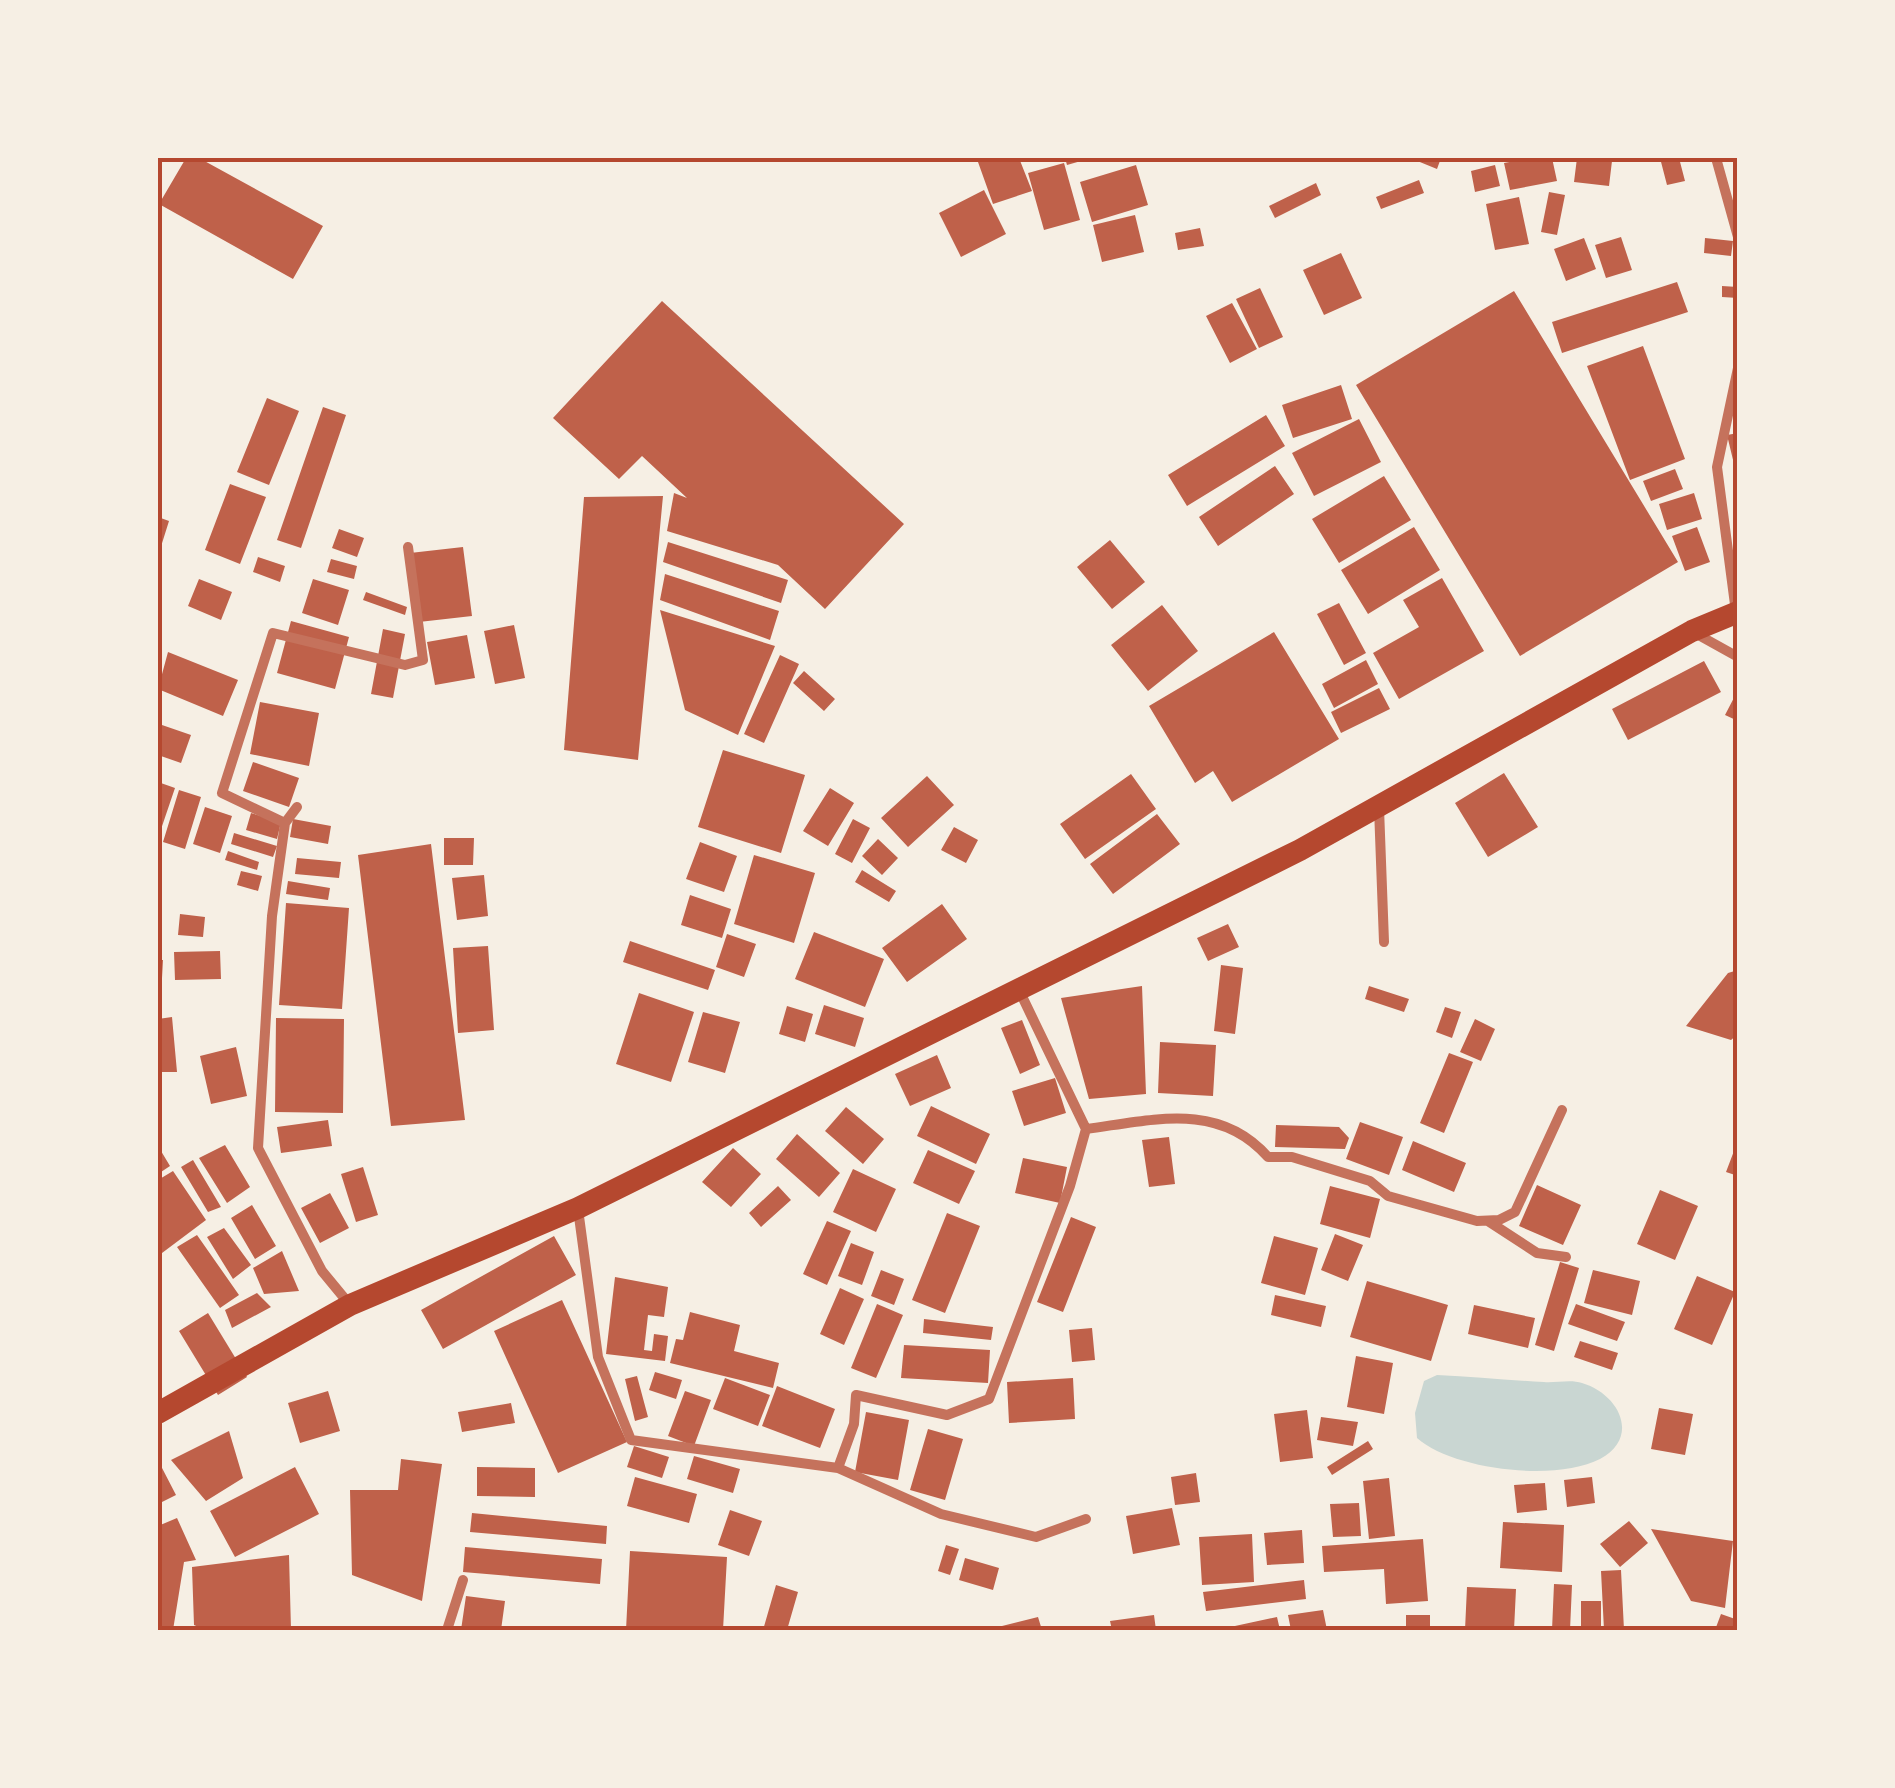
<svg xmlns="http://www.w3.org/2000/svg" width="1895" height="1788" font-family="'Asap Condensed',sans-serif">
<rect width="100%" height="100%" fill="#f6efe4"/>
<path fill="#c9d6d2" d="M1437 1375C1473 1377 1508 1380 1544 1382 1556 1383 1571 1379 1582 1383 1619 1394 1641 1437 1600 1459 1556 1482 1453 1470 1417 1438L1415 1413 1424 1381Z"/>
<path fill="#bf614a" d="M186 158H199L323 226 293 279 159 204Z
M990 158H1019L1032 191 993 204 978 162Z
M1065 158H1088V159L1067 165Z
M1410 158H1441L1437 169Z
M1532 158H1552L1557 181 1510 190 1504 163Z
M1577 158 1612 161 1609 186 1574 182Z
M1660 158H1679L1685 181 1667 185Z
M1064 163 1080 220 1044 230 1028 173Z
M1136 165 1148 205 1092 222 1080 182Z
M1495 165 1500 186 1475 192 1471 171Z
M1419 180 1424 193 1381 209 1376 197Z
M1316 183 1321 195 1275 218 1269 206Z
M984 190 1006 234 961 257 939 213Z
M1549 192 1565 195 1557 235 1541 232Z
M1519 197 1529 244 1495 250 1486 204Z
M1135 215 1144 252 1102 262 1093 225Z
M1200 228 1204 246 1178 250 1175 233Z
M1621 237 1632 270 1606 278 1595 245Z
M1584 238 1596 269 1566 281 1554 249Z
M1705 238 1733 241 1731 256 1704 253Z
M1341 253 1362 298 1324 315 1303 270Z
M1677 282 1688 312 1562 353 1552 322Z
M1722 286 1738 287V298L1722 297Z
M1260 288 1283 337 1259 348 1236 299Z
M1514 291 1678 562 1520 656 1356 385Z
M662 301 904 524 825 609 778 565 667 531 674 493 687 498 642 456 619 479 553 418Z
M1232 303 1257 349 1230 363 1206 316Z
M1643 346 1685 459 1630 480 1587 366Z
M1341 385 1352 419 1293 438 1282 405Z
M267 398 299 411 269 485 237 472Z
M323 407 346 415 301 548 277 540Z
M1266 415 1285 446 1187 506 1168 475Z
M1359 419 1381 462 1314 496 1292 453Z
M1738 433V463L1734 464 1727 435Z
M1275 466 1294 494 1218 546 1199 517Z
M1675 469 1683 489 1651 501 1643 481Z
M1384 476 1411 520 1339 563 1312 519Z
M230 484 266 497 240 564 205 550Z
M1694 493 1702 519 1667 530 1659 504Z
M663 496 638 760 564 750 584 497Z
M158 517 169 521 158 556Z
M1414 527 1440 570 1368 614 1341 570Z
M1697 527 1710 562 1685 571 1672 536Z
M339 529 364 538 357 557 332 548Z
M1110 540 1145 582 1112 609 1077 567Z
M668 542 788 580 781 603 663 562Z
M463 547 472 616 419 622 410 553Z
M258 557 285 566 280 582 253 572Z
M331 559 357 566 354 579 327 572Z
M665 574 779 611 770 640 660 600Z
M1442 578 1484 651 1399 699 1373 653 1419 627 1403 600Z
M199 579 232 592 221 620 188 606Z
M313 579 349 590 338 625 302 613Z
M366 592 407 607 405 615 363 600Z
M1339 603 1366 653 1344 665 1317 614Z
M1162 605 1198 651 1148 691 1111 645Z
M660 610 775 646 738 735 685 710Z
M291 621 349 637 335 689 277 673Z
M514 625 525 678 495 684 484 631Z
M383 629 405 634 393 698 371 694Z
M1274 632 1339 739 1232 802 1213 771 1195 783 1149 706Z
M467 635 475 678 435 685 427 642Z
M168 652 238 680 223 716 158 689Z
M780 655 799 664 764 743 744 734Z
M1366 660 1378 684 1334 708 1322 684Z
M1704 661 1721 692 1628 740 1612 709Z
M804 671 835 699 824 711 793 683Z
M1379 688 1390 709 1341 733 1331 712Z
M1738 690V721L1725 715Z
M260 702 319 713 309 766 250 754Z
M162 725 191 735 181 763 158 755Z
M723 750 805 775 781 853 698 827Z
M253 762 299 778 289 807 243 791Z
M1504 773 1538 827 1488 857 1455 803Z
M1131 774 1156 809 1085 859 1060 824Z
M927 776 954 805 908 847 881 818Z
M158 782 175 788 158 838Z
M830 788 854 803 828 846 803 831Z
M179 790 201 797 185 849 163 842Z
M205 807 232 816 220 853 193 844Z
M251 813 281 822 277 839 246 830Z
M1157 814 1180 844 1113 894 1090 864Z
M293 819 331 826 328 844 290 837Z
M853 819 870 828 852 863 835 854Z
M954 827 978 840 966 863 941 850Z
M234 833 277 846 273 857 231 844Z
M444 838H474L473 865H444Z
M878 839 898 858 882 875 862 856Z
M700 842 737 856 724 892 686 879Z
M431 844 465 1120 391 1126 358 855Z
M228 851 259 862 257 870 225 860Z
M754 855 815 873 794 943 734 924Z
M297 858 341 862 339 878 295 874Z
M862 870 896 891 889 902 855 882Z
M241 871 262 876 258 891 237 885Z
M484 875 488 916 457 920 452 878Z
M288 881 330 888 328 900 286 894Z
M690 895 731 909 722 938 681 925Z
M286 903 349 908 342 1009 279 1005Z
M942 904 967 939 907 982 882 948Z
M180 914 205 917 203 937 178 935Z
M1228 924 1239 947 1208 961 1197 938Z
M814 932 884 959 865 1007 795 979Z
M727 934 756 944 744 977 716 967Z
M630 941 715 970 708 990 623 962Z
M488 946 494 1030 458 1033 453 948Z
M220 951 221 979 175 980 174 952Z
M158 960H163L162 978H158Z
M1221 965 1243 968 1235 1034 1214 1031Z
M1738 970V1034L1731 1040 1686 1026 1728 973Z
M1142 986 1146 1094 1089 1099 1061 998Z
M1369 986 1409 999 1404 1012 1365 999Z
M639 993 694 1012 671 1082 616 1064Z
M824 1005 864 1018 855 1047 815 1034Z
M787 1006 813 1014 805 1042 779 1034Z
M1445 1007 1461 1012 1452 1038 1436 1032Z
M703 1012 740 1022 725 1073 688 1062Z
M172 1017 177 1072H158V1019Z
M276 1018 344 1019 343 1113 275 1112Z
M1475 1019 1495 1029 1481 1061 1460 1052Z
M1022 1020 1040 1065 1020 1074 1001 1028Z
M1160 1042 1216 1045 1213 1096 1158 1093Z
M236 1047 247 1096 211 1104 200 1056Z
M1449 1053 1473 1062 1444 1133 1420 1123Z
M937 1055 951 1088 910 1106 895 1074Z
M1055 1078 1066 1113 1024 1126 1012 1091Z
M931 1106 990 1134 976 1164 917 1136Z
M846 1107 884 1139 863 1164 825 1131Z
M328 1120 332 1146 281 1153 277 1127Z
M1360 1122 1403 1137 1389 1175 1346 1159Z
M1276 1125 1339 1127 1349 1138 1345 1149 1275 1147Z
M797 1134 840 1173 819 1197 776 1159Z
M1169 1137 1175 1184 1149 1187 1142 1140Z
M1413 1141 1466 1163 1454 1192 1402 1170Z
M1737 1143H1738V1176L1726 1172Z
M225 1145 250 1187 227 1203 199 1158Z
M733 1148 761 1174 731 1207 702 1182Z
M928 1150 975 1171 959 1204 913 1183Z
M161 1151 170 1166 158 1174V1153Z
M1023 1158 1067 1167 1060 1203 1015 1193Z
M193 1160 221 1207 208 1212 181 1167Z
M363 1167 378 1215 356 1222 341 1174Z
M853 1169 896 1189 876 1232 833 1212Z
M173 1171 206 1220 162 1253 158 1245V1180Z
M1537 1185 1581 1205 1563 1245 1519 1226Z
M778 1186 791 1200 761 1227 749 1213Z
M1330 1186 1380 1199 1370 1238 1320 1224Z
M1660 1190 1698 1206 1675 1260 1637 1244Z
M330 1193 349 1228 320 1243 301 1208Z
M252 1205 276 1246 255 1259 231 1218Z
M947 1213 980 1226 945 1313 912 1300Z
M1071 1217 1096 1227 1063 1312 1037 1302Z
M827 1221 851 1231 827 1285 803 1274Z
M224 1228 251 1265 233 1279 207 1237Z
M1335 1234 1363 1245 1348 1281 1321 1270Z
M197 1235 239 1295 220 1308 177 1247Z
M554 1236 576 1275 443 1349 421 1310Z
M1274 1236 1318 1248 1305 1295 1261 1283Z
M851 1243 874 1252 862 1285 838 1276Z
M282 1251 299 1291 264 1294 253 1268Z
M1560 1262 1579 1268 1554 1351 1535 1345Z
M881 1270 904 1279 894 1305 871 1296Z
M1593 1270 1640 1281 1632 1315 1584 1303Z
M1697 1276 1735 1292 1712 1345 1674 1329Z
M615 1277 668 1287 664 1317 648 1315 644 1350 652 1351 654 1334 668 1336 665 1361 606 1354Z
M1367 1281 1448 1305 1431 1361 1350 1337Z
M840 1288 864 1299 844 1345 820 1334Z
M257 1293 271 1307 232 1328 225 1310Z
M1275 1295 1326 1306 1321 1327 1271 1315Z
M562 1300 627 1442 558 1473 494 1331Z
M877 1304 903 1315 876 1378 851 1368Z
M1576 1304 1625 1322 1617 1341 1568 1324Z
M1474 1305 1535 1318 1528 1348 1468 1334Z
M690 1312 740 1325 734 1351 779 1363 773 1388 670 1363 676 1339 683 1340Z
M208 1313 247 1377 218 1395 179 1331Z
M924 1319 993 1327 991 1340 923 1333Z
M1092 1328 1095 1360 1072 1362 1069 1330Z
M1580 1341 1618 1353 1612 1370 1574 1357Z
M904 1345 990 1350 988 1383 901 1378Z
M1356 1356 1393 1363 1384 1414 1347 1407Z
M655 1372 682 1380 676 1399 649 1390Z
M637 1376 648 1417 635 1421 625 1379Z
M725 1378 770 1395 758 1426 713 1409Z
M1073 1378 1075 1419 1009 1423 1007 1382Z
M777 1386 835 1409 820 1448 762 1426Z
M328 1391 340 1431 300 1443 288 1403Z
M685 1391 711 1400 694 1446 668 1436Z
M511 1403 515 1423 462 1432 458 1412Z
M1659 1408 1693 1414 1685 1455 1651 1449Z
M1307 1410 1313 1458 1280 1462 1274 1414Z
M866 1412 909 1420 898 1480 855 1472Z
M1321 1417 1358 1422 1353 1446 1317 1440Z
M928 1429 963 1439 945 1500 910 1490Z
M229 1431 243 1478 206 1501 171 1460Z
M1368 1441 1373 1449 1332 1475 1327 1467Z
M634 1446 669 1457 662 1478 627 1467Z
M694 1456 740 1469 733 1493 687 1479Z
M401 1459 442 1464 422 1601 352 1575 350 1490H398Z
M161 1466 176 1495 158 1504V1467Z
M295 1467 319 1514 235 1557 210 1511Z
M477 1467 535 1468V1497L477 1496Z
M1196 1473 1200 1502 1175 1505 1171 1477Z
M635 1477 697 1494 689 1523 627 1506Z
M1592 1477 1595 1503 1567 1507 1564 1480Z
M1389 1478 1395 1536 1369 1539 1363 1481Z
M1545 1483 1547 1510 1517 1513 1514 1485Z
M1359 1503 1361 1536 1333 1537 1330 1504Z
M1172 1508 1180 1545 1133 1554 1126 1516Z
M730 1510 762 1521 749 1556 718 1545Z
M472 1513 607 1526 606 1544 470 1532Z
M177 1518 196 1560 184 1562 173 1630H158V1526Z
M1629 1521 1648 1543 1620 1567 1600 1544Z
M1503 1522 1564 1525 1562 1572 1500 1568Z
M1651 1529 1733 1541 1725 1608 1691 1601Z
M1302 1530 1304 1563 1267 1565 1264 1533Z
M1252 1534 1254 1582 1202 1585 1199 1537Z
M1423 1539 1428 1601 1386 1604 1384 1569 1324 1572 1322 1546Z
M946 1545 959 1549 950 1575 938 1571Z
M465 1547 602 1559 600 1584 463 1572Z
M630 1551 727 1557 723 1630H626Z
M289 1555 291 1630H205L194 1625 192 1567Z
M965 1558 999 1568 993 1590 959 1580Z
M1621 1570 1624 1630H1604L1601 1571Z
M1304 1580 1306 1599 1206 1611 1203 1592Z
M1554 1584 1572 1585 1570 1630H1552Z
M776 1585 798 1592 787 1630H763Z
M1467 1587 1516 1589 1514 1630H1465Z
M466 1596 505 1601 501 1630H461Z
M1581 1601H1601V1630H1581Z
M1323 1610 1327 1630H1291L1288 1615Z
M1721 1614 1738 1620V1630H1715Z
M1154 1615 1156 1630H1112L1110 1621Z
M1406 1615H1430V1630H1406Z
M1038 1617 1042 1630H990V1629Z
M1277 1617 1280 1630H1221V1629Z"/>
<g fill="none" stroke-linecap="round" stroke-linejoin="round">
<path stroke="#c5725c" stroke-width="10" d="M1716 158 1738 237
M1736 612 1717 467 1738 368
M1693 632 1738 657
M297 807 285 823 272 916 258 1148 322 1271 350 1305
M1379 808 1384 942
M285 823 222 793 273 633 405 665 423 660 408 547
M1086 1129C1153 1120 1219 1101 1268 1157H1292L1370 1181 1388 1196 1477 1221 1499 1220 1515 1212 1562 1110
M578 1209 598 1357 631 1440 838 1468 941 1514 1036 1537 1086 1519
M1488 1221 1537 1253 1566 1257
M838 1468 854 1424 856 1395 947 1415 989 1399 1070 1186 1086 1129 1018 988
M447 1630 463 1580"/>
<path stroke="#b5482f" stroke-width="22" d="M158 1413 350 1305 578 1208 1300 850 1692 631 1738 612"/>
</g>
<rect width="1895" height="1788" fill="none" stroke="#f6efe4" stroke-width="320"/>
<rect x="160" y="160" width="1575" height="1468" fill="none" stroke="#b5482f" stroke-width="4"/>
</svg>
